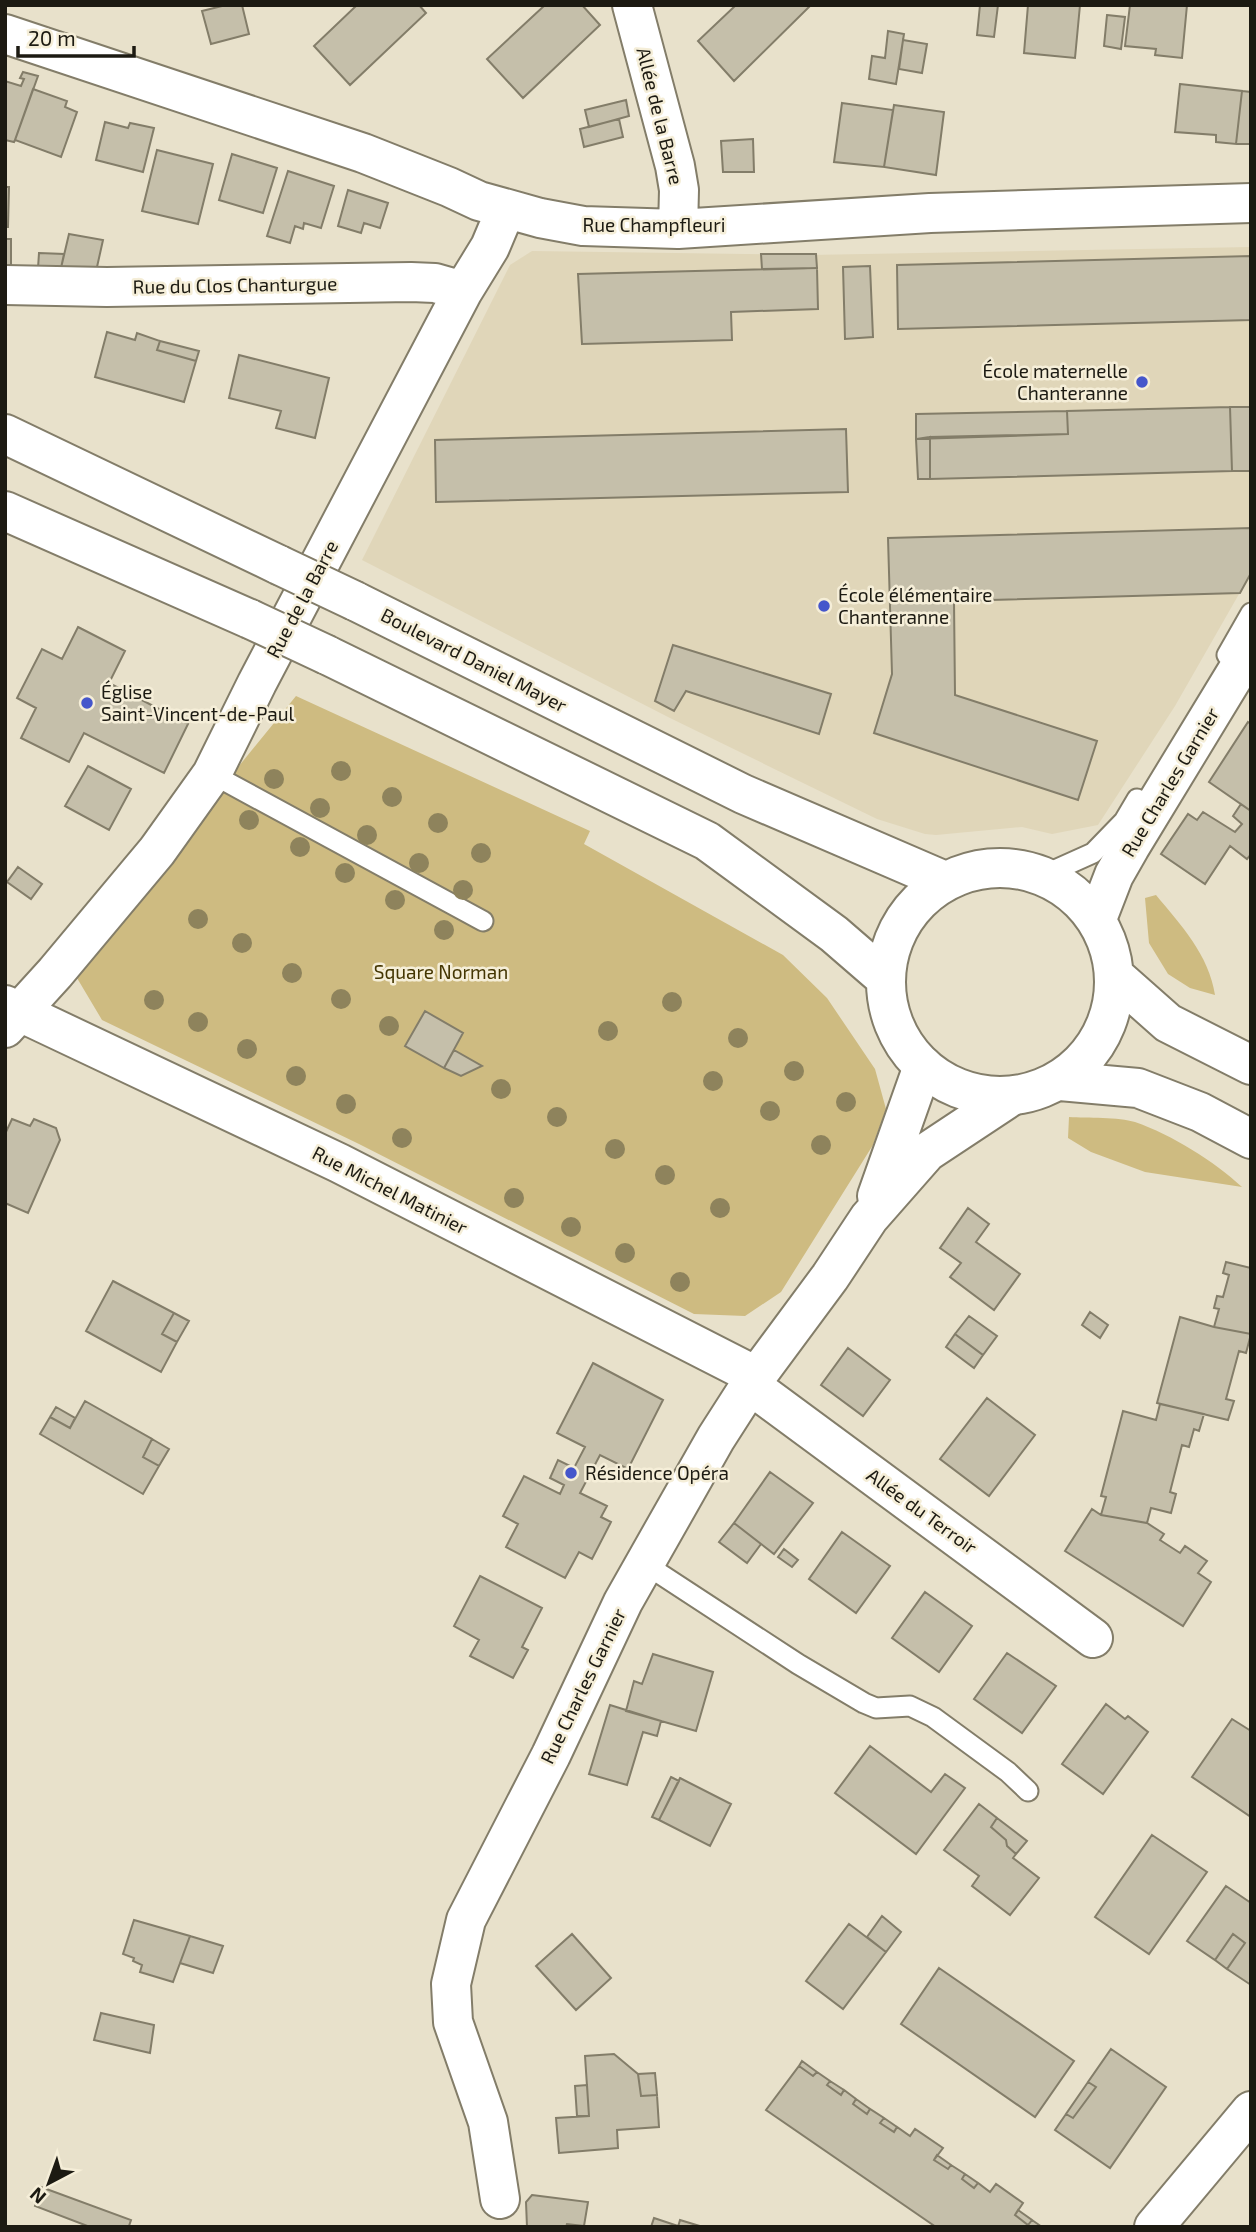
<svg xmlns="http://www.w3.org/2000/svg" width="1256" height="2232" font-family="'Exo 2',sans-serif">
<rect width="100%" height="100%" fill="#e8e1cb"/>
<path fill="#e0d6b9" d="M1251 247V573L1175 706 1098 825 1052 834 1022 827 936 835 925 834 877 819 670 718 362 560 510 265 532 251 809 255Z"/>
<path fill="#cebb81" d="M296 696 590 831 584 844 783 955 827 998 875 1069 886 1109 873 1145 781 1292 745 1316 694 1314 359 1144 102 1020 77 978 199 815Z
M1156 895C1181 925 1209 955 1215 995L1190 988 1168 974 1149 943 1145 898Z
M1069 1117C1087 1118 1119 1117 1135 1122 1172 1135 1214 1161 1242 1187L1145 1172 1091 1152 1068 1138Z"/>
<path fill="#c5bfaa" stroke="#837d69" stroke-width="2" d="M226 5H242L249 34 211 44 202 11Z
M357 5H419L426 13 350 85 314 46Z
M545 5H582L600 25 523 98 487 59Z
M736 5H811L734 81 698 41Z
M980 5H998L994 37 977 35Z
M1028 5H1080L1075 58 1024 53Z
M1130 5H1187L1182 58 1155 55 1156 49 1125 46Z
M1107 15 1125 17 1121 49 1104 46Z
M888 31 904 34 896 84 869 79 872 56 885 58Z
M903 40 927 44 922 73 899 69Z
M23 72 38 76 15 140 14 142 5 140V81L21 86 24 79 20 78Z
M1180 84 1242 91 1236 144 1216 142V135L1175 132Z
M33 89 67 101 65 107 77 112 61 157 15 140Z
M1242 91 1251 92V144H1236Z
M626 100 629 116 589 127 585 110Z
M842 103 893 110 884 167 834 162Z
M894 105 944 112 936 175 884 167Z
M619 119 623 137 584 147 580 129Z
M105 122 128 128 130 123 154 128 143 172 96 160Z
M753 139 754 172H723L721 141Z
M157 150 213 164 198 224 142 211Z
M232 154 277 168 263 213 219 200Z
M288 171 334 186 321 228 304 223 303 229 295 226 290 243 267 236Z
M5 187H9L8 227H5Z
M348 190 388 203 380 228 364 223 361 233 338 226Z
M69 234 103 240 97 267 61 268Z
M5 239H11V268H5Z
M39 253 64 254 61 268H38Z
M761 254H816L817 268 762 269Z
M1251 256V320L898 329 897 265Z
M870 266 873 337 845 339 843 267Z
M817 268 818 309 731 312 732 340 582 344 578 274Z
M107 332 135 340 137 333 160 341 157 350 196 361 184 402 95 377Z
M160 341 199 351 196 361 157 350Z
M239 355 329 378 315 438 276 428 281 411 229 398Z
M1230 407 1232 471 930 479V437L1068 434 1067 411Z
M1230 407H1251V471H1232Z
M1067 411 1068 434 916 439V414Z
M846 429 848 492 436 502 435 440Z
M930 437V479H918L916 439Z
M1251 528V573L1240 593 954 601 955 695 1097 741 1078 800 874 733 892 674 888 538Z
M78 627 125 651 109 683 188 724 164 773 84 733 69 762 21 738 36 708 17 698 42 649 62 659Z
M673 645 831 694 819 734 686 691 674 711 655 701Z
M1248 722 1251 724V811L1209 782Z
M88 766 131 789 109 830 65 806Z
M1241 804 1251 811V854L1247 859 1230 846 1205 884 1161 854 1188 814 1197 820 1203 812 1235 832 1242 824 1233 816Z
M18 867 42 884 31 899 7 882Z
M425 1011 463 1033 444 1068 405 1046Z
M454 1050 482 1066 461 1076 444 1068Z
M12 1119 30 1126 34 1119 56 1128 60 1140 28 1213 5 1203V1134Z
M968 1208 989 1224 976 1242 1020 1274 994 1310 950 1277 961 1263 940 1248Z
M1226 1262 1251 1268V1334L1214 1327 1219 1309 1214 1308 1217 1296 1223 1297 1229 1275 1223 1273Z
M113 1281 174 1313 162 1334 177 1342 161 1372 86 1331Z
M1090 1312 1108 1325 1100 1338 1082 1325Z
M174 1313 189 1321 177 1342 162 1334Z
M969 1316 997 1336 983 1355 955 1334Z
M1180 1317 1214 1327 1251 1334 1246 1353 1239 1351 1226 1399 1234 1401 1228 1420 1157 1403Z
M955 1334 983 1355 974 1368 946 1347Z
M848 1348 890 1380 863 1416 821 1385Z
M593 1363 663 1400 628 1469 600 1455 580 1493 607 1506 601 1517 611 1522 592 1559 579 1552 565 1578 506 1547 518 1524 503 1516 524 1476 560 1494 564 1485 550 1478 558 1460 574 1468 585 1447 557 1433Z
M987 1398 1035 1435 989 1496 940 1459Z
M85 1401 152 1439 143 1457 159 1466 143 1494 40 1434 50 1417 70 1428Z
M1160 1404 1204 1414 1199 1431 1194 1429 1189 1447 1182 1445 1170 1492 1176 1494 1171 1513 1151 1508 1147 1523 1101 1515 1106 1497 1101 1496 1123 1411 1156 1420Z
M56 1407 75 1418 70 1428 50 1417Z
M152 1439 169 1449 159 1466 143 1457Z
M770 1472 813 1503 774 1554 734 1523Z
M1092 1509 1101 1515 1147 1523 1164 1534 1160 1540 1180 1553 1185 1546 1207 1561 1198 1573 1211 1582 1183 1626 1065 1551Z
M734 1523 761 1544 747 1563 719 1542Z
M842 1532 890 1566 856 1613 809 1579Z
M784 1549 798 1560 792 1567 778 1557Z
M480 1576 542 1608 522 1647 528 1650 513 1678 470 1656 479 1640 454 1626Z
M925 1592 972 1626 939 1672 892 1638Z
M1007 1653 1056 1686 1022 1733 974 1699Z
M653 1654 713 1672 696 1731 626 1711 634 1681 642 1684Z
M1106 1704 1125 1719 1128 1716 1148 1732 1103 1794 1062 1764Z
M610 1705 661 1721 657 1736 643 1732 627 1785 589 1774Z
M1232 1719 1251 1731V1817L1192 1777Z
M870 1746 931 1792 945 1774 965 1788 916 1854 835 1793Z
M671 1777 679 1781 659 1820 652 1817Z
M680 1778 731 1804 710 1846 659 1820Z
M979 1804 997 1818 991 1827 1006 1840 1007 1846 1016 1854 1013 1858 1039 1878 1010 1915 972 1886 979 1876 944 1850Z
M997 1818 1027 1841 1016 1854 1007 1846 1006 1840 991 1827Z
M1152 1835 1207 1872 1149 1954 1095 1917Z
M1226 1886 1251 1903V1985L1227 1969 1245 1943 1233 1934 1215 1960 1187 1941Z
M882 1916 901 1932 886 1952 867 1937Z
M134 1920 190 1936 173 1982 140 1972 142 1965 133 1961 134 1958 123 1954Z
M849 1924 886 1952 843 2009 806 1981Z
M572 1934 611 1978 576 2010 536 1966Z
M1233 1934 1245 1943 1227 1969 1215 1960Z
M190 1936 223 1946 213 1973 180 1963Z
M939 1968 1074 2061 1035 2117 901 2024Z
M101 2013 154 2025 150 2053 94 2040Z
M1111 2049 1166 2087 1110 2168 1055 2130 1066 2114 1073 2118 1096 2087 1088 2082Z
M614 2054 638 2074 641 2096 657 2095 659 2127 617 2130 618 2148 559 2153 556 2118 589 2116 585 2056Z
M802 2061 817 2072 813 2076 799 2066Z
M799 2066 813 2076 817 2072 830 2081 827 2085 841 2095 844 2090 856 2099 853 2104 867 2114 870 2109 884 2118 880 2123 894 2132 897 2127 910 2136 915 2129 943 2148 934 2160 948 2169 951 2165 965 2174 962 2179 974 2188 978 2183 990 2192 996 2184 1023 2203 1015 2215 1028 2225 1032 2220 1042 2227H936L766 2110Z
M655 2073 657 2095 641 2096 638 2074Z
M830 2081 844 2090 841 2095 827 2085Z
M1088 2082 1096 2087 1073 2118 1066 2114Z
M587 2085 589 2116H577L575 2086Z
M856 2099 870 2109 867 2114 853 2104Z
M884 2118 897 2127 894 2132 880 2123Z
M937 2155 951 2165 948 2169 934 2160Z
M965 2174 978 2183 974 2188 962 2179Z
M41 2187 131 2220 129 2226 131 2227H90L35 2206Z
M532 2195 588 2202 584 2226 567 2224 566 2227H527L526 2202Z
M1018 2210 1032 2220 1028 2225 1015 2215Z
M654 2218 678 2226V2227H651Z
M680 2220 703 2227H678Z"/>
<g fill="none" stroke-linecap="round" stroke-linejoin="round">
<g stroke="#837d69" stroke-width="23">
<path id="service" d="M1227 655 1251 613
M212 774 483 921
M1044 875 1093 853 1124 821 1137 799
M645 1564 798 1664 864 1703 876 1708 910 1706 933 1717 1008 1772 1028 1791"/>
</g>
<g stroke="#837d69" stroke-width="42">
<path id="minor" d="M632 5 675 166 679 190 678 229
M5 34 363 153 449 187 479 201 540 218 583 226 678 229 930 213 1251 203
M5 285 107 287 411 282 435 283 463 291
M1097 919 1114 875 1130 847 1251 648
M5 1005 339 1163 756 1376
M5 1028 55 973 157 851 212 774 257 683 463 291 490 247 506 209
M877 1196 923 1066
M750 1385 1093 1638
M500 2199 488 2122 453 2022 451 1984 466 1920 551 1755 623 1602 716 1438 750 1385 830 1277 869 1218 927 1152 1010 1097
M1154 2227 1251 2111"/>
</g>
<g stroke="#837d69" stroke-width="42">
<path id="primary" d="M5 434 279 565
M5 511 250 619
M355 601 743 794 945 881
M327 655 707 841 834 934 886 979
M886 982a114 114 0 1 1 228 0a114 114 0 1 1-228 0Z
M1116 977 1168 1023 1251 1065
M1060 1081 1138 1088 1200 1112 1251 1139"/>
</g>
<use href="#service" stroke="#fff" stroke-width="19"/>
<use href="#minor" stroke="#fff" stroke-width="38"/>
<use href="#primary" stroke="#fff" stroke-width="38"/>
<g stroke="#837d69" stroke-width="42" stroke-linecap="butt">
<path id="primary-bridge" d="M279 565 355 601
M250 619 327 655"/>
</g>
<use href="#primary-bridge" stroke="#fff" stroke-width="38"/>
</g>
<g fill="#8e835c">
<circle cx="341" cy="771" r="10"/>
<circle cx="274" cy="779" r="10"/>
<circle cx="392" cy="797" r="10"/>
<circle cx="320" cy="808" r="10"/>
<circle cx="249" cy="820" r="10"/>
<circle cx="438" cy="823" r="10"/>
<circle cx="367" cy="835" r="10"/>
<circle cx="300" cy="847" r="10"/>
<circle cx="481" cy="853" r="10"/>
<circle cx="419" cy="863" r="10"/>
<circle cx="345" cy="873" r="10"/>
<circle cx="463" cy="890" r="10"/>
<circle cx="395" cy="900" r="10"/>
<circle cx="198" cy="919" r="10"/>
<circle cx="444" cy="930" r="10"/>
<circle cx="242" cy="943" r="10"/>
<circle cx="292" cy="973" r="10"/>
<circle cx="341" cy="999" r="10"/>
<circle cx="154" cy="1000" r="10"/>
<circle cx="672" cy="1002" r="10"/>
<circle cx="198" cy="1022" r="10"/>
<circle cx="389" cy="1026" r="10"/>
<circle cx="608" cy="1031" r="10"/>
<circle cx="738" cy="1038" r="10"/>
<circle cx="247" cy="1049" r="10"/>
<circle cx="794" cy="1071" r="10"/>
<circle cx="296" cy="1076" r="10"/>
<circle cx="713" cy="1081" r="10"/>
<circle cx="501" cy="1089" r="10"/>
<circle cx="846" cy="1102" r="10"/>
<circle cx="346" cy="1104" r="10"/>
<circle cx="770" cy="1111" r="10"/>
<circle cx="557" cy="1117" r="10"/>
<circle cx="402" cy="1138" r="10"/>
<circle cx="821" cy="1145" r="10"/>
<circle cx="615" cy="1149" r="10"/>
<circle cx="665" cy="1175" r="10"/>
<circle cx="514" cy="1198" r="10"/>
<circle cx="720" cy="1208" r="10"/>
<circle cx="571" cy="1227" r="10"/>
<circle cx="625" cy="1253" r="10"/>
<circle cx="680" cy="1282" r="10"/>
</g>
<g fill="#4556cb" stroke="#f5eed8" stroke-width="2.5">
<circle cx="1142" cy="382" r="7"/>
<circle cx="824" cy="606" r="7"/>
<circle cx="87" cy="703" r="7"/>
<circle cx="571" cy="1473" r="7"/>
</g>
<g text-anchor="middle" stroke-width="5" stroke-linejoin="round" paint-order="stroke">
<g font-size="19" fill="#1c1a12" stroke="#f5eed8">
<text transform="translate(660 116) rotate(76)" y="7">Allée de la Barre</text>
<text x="654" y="232">Rue Champfleuri</text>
<text transform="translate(235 285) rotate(-1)" y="7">Rue du Clos Chanturgue</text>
<text transform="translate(302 599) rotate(-62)" y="7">Rue de la Barre</text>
<text transform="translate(474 660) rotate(27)" y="7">Boulevard Daniel Mayer</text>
<text transform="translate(1170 782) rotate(-59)" y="7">Rue Charles Garnier</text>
<text transform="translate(390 1190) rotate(27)" y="7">Rue Michel Matinier</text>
<text transform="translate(922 1511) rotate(36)" y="7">Allée du Terroir</text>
<text transform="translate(583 1686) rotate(-64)" y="7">Rue Charles Garnier</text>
</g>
<g font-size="19" fill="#1c1a12" stroke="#f5eed8" text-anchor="start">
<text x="1128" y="378" text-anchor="end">École maternelle<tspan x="1128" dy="22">Chanteranne</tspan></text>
<text x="838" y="602">École élémentaire<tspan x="838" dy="22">Chanteranne</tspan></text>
<text x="101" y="699">Église<tspan x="101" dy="22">Saint-Vincent-de-Paul</tspan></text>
<text x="585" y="1480">Résidence Opéra</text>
</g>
<g font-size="19" fill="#443602" stroke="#f5eed8">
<text x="441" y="979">Square Norman</text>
</g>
</g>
<rect width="1256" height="2232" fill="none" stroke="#1c1a12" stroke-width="14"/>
<g transform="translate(49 2183) rotate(221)" stroke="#f5eed8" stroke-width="5" paint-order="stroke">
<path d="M0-5L12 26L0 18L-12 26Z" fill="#1c1a12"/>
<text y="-10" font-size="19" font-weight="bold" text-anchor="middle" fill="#1c1a12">N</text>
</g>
<path d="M18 46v10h116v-10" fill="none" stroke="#1c1a12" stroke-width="3.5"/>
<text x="28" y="46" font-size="21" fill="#1c1a12" stroke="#f5eed8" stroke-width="5" paint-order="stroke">20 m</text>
</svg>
